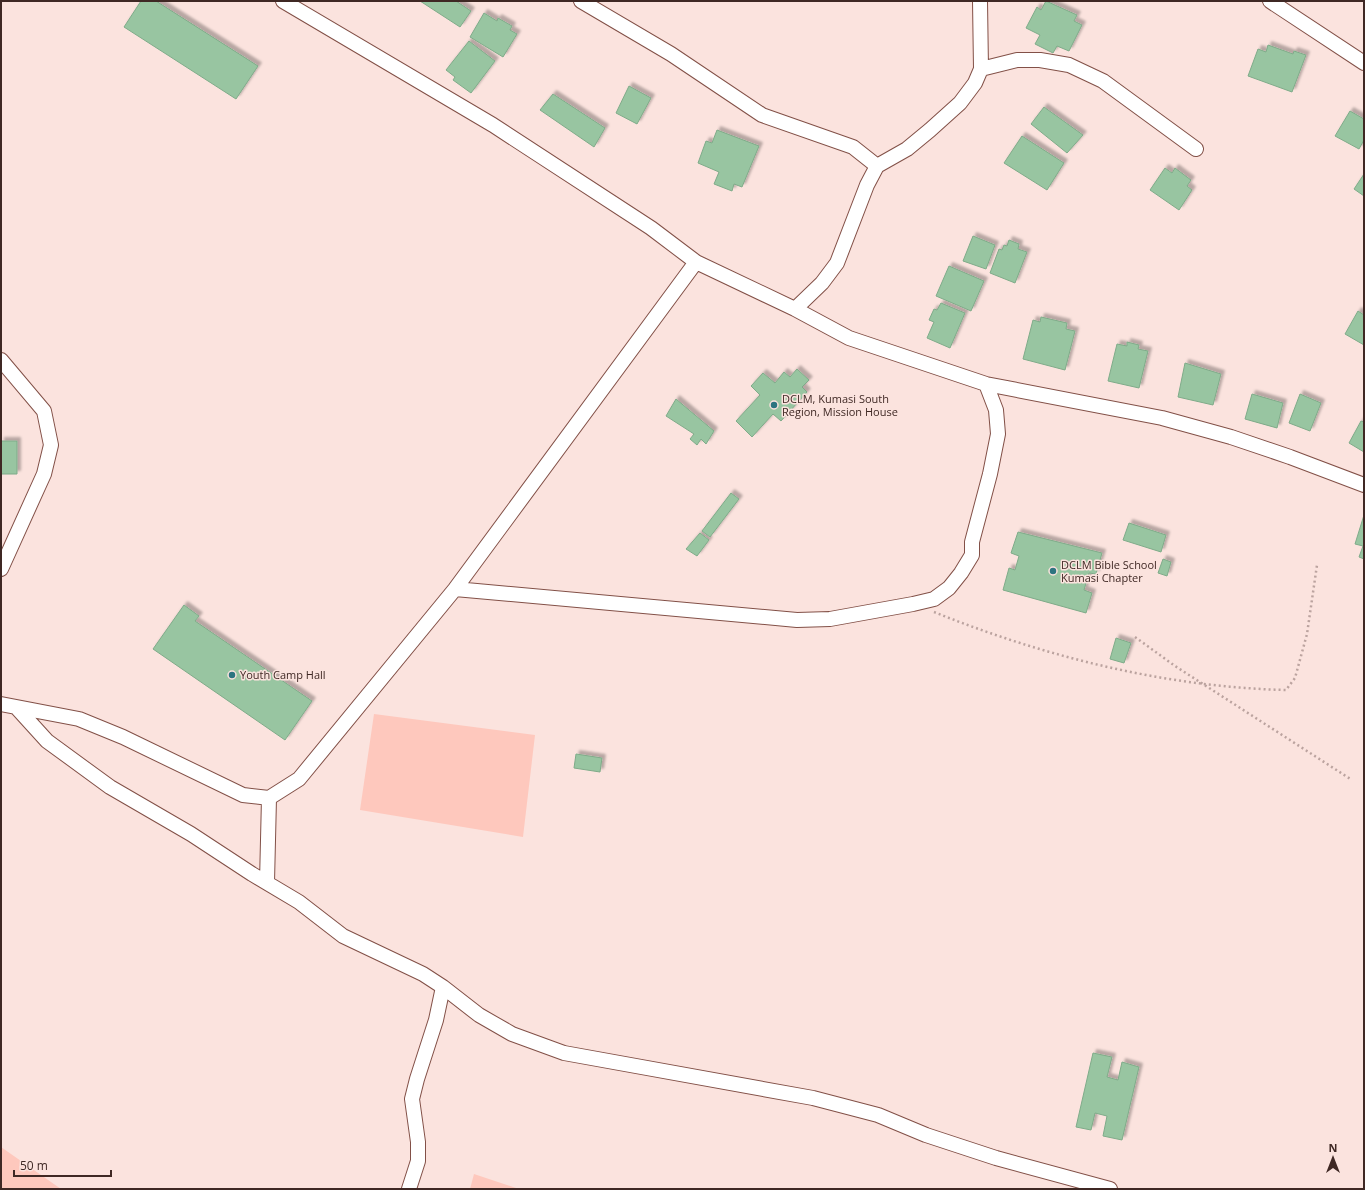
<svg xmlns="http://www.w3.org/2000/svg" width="1365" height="1190" font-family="'Open Sans',sans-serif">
<defs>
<filter id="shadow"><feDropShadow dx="3.5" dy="-3.5" stdDeviation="1" flood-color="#0004"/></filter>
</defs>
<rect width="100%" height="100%" fill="#fbe3de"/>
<path fill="#fec8bd" d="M374 714 535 735 523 837 360 810Z
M1 1147 61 1189H1Z
M474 1174 519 1189H470Z"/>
<path fill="#98c5a1" stroke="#7fab89" filter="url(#shadow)" d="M141 1H156L258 66 236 99 124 27Z
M420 1H456L471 11 460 27Z
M1046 1 1077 15 1074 21 1082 25 1069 51 1057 46 1053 53 1035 44 1040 35 1026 28 1037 7 1041 10Z
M484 13 497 21 498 18 512 26 510 30 517 34 503 57 470 37Z
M469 41 495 61 471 93 453 80 455 77 446 70Z
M1268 45 1293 54 1294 51 1306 55 1292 92 1248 76 1258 49 1266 52Z
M629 86 651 98 637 124 616 113Z
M553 94 605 128 594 147 540 110Z
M1044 107 1083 135 1067 153 1031 124Z
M1350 111 1364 119V140L1359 149 1335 136Z
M717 130 759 146 742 187 734 184 732 191 714 184 719 172 698 163 706 141 712 143Z
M1022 136 1064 163 1047 190 1004 163Z
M1165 168 1172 173 1175 168 1191 180 1187 186 1192 190 1179 210 1150 190Z
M1364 174V196L1354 189Z
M973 236 995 245 986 269 963 261Z
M1009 240 1019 244 1018 249 1027 252 1015 283 990 273 999 249 1002 250 1004 245 1007 246Z
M949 266 984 281 971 311 936 296Z
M941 303 965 313 950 348 927 338 934 322 929 320 934 309 937 310Z
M1358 311 1364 315V345L1345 334Z
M1041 317 1067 323 1066 329 1075 331 1065 370 1023 359 1033 320 1040 322Z
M1127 342 1139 345 1138 349 1148 351 1139 388 1108 381 1117 344 1127 346Z
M1185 363 1221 374 1213 405 1178 397Z
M797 369 809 380 802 387 807 392 781 421 773 414 752 437 736 421 760 395 751 386 763 373 775 383 784 372 790 377Z
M1252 394 1283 403 1277 428 1245 419Z
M1300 394 1321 403 1310 431 1289 423Z
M676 399 714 431 706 444 701 439 697 445 690 439 694 434 666 416Z
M1361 421 1364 422V452L1349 443Z
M1 441H17V474H1Z
M731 493 739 499 710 537 702 531Z
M1364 515V559L1359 557 1363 546 1355 544Z
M1129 523 1166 535 1161 552 1123 540Z
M1018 532 1102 553 1096 574 1089 573 1084 590 1092 593 1086 613 1003 590 1009 568 1015 570 1019 556 1011 553Z
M700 533 709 540 697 556 686 549Z
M1163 559 1171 562 1167 576 1158 573Z
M184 605 199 616 195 621 312 701 285 740 153 649Z
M1116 638 1131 643 1124 663 1110 659Z
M576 754 602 758 600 772 574 768Z
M1093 1053 1112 1057 1107 1077 1118 1080 1122 1062 1139 1067 1122 1140 1103 1136 1107 1116 1095 1113 1091 1130 1076 1127Z"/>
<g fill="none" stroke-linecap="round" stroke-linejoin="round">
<g stroke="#825047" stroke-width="16">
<path id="street" d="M283 1 493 125 651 228 696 262 795 309 849 338 986 384 1162 418 1231 437 1290 457 1364 485
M581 1 671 54 762 115 853 147 877 166
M1270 1 1364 63
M981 69 1017 60H1040L1069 65 1103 81 1196 149
M795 309 822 283 837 263 867 185 877 166 907 149 930 130 960 103 975 83 981 69 980 1
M1 360 44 411 51 445 44 474 1 569
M455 589 797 620 830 619 913 604 934 599 949 588 961 573 972 555V542L990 474 998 434 996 410 986 384
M1 704 79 719 123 737 243 795 269 798 299 779 455 589 696 262
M17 708 47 741 110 787 191 834 252 874 299 902 343 936 423 974 443 987 479 1015 512 1034 564 1053 813 1098 878 1115 926 1135 996 1158 1110 1189
M267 882 269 798
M409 1189 418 1161V1142L412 1099 417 1079 436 1020 443 987"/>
</g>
<path stroke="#bba39f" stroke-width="2.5" stroke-dasharray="2 3" stroke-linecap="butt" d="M934 612C1046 657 1165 687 1286 690L1295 678 1307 634 1317 565
M1135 637 1175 666 1352 780"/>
<use href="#street" stroke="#fff" stroke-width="14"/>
</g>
<g fill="#2d7480" stroke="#fbe3de" stroke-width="1.5">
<circle cx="774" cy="405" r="4"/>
<circle cx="1053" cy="571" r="4"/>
<circle cx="232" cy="675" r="4"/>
</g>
<g text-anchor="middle" stroke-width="3" stroke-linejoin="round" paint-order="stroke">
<g font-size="11" fill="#3f2824" stroke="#fbe3de" text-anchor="start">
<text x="782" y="403">DCLM, Kumasi South<tspan x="782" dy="13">Region, Mission House</tspan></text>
<text x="1061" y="569">DCLM Bible School<tspan x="1061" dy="13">Kumasi Chapter</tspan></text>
<text x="240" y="679">Youth Camp Hall</text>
</g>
</g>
<rect width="1365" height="1190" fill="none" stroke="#3f2824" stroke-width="4"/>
<g transform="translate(1333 1158)" stroke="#fbe3de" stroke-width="3" paint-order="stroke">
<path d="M0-3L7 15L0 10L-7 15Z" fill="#3f2824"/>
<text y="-6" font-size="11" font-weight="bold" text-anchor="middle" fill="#3f2824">N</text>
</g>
<path d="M14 1170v6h97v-6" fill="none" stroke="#3f2824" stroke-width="2"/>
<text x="20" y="1170" font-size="12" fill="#3f2824" stroke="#fbe3de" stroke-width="3" paint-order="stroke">50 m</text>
</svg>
